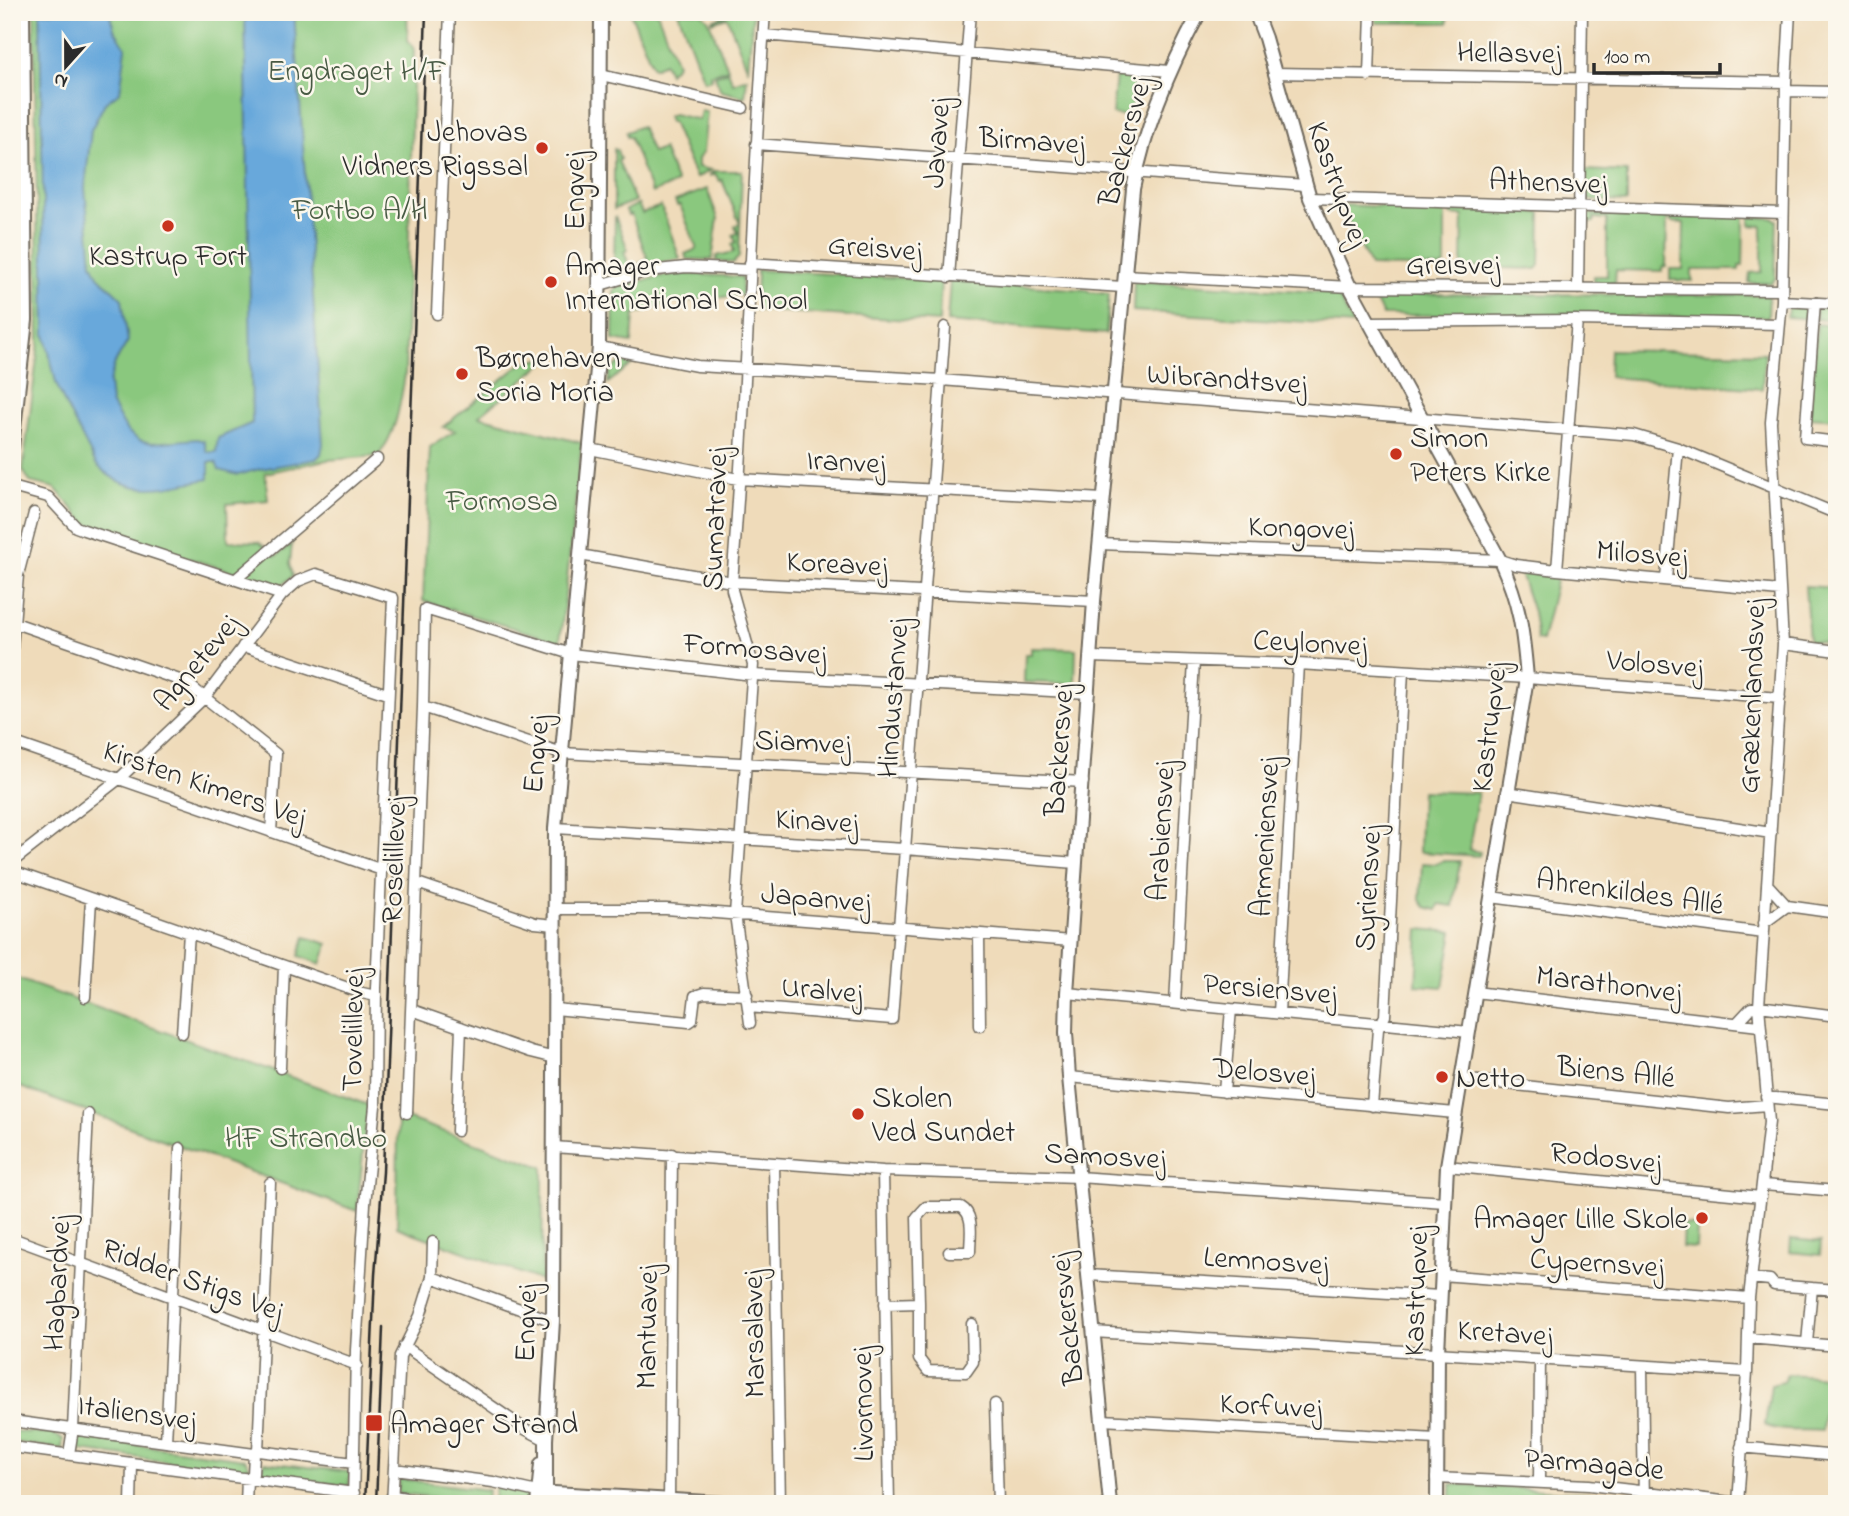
<svg xmlns="http://www.w3.org/2000/svg" width="1849" height="1516" font-family="'Indie Flower',sans-serif">
<rect width="100%" height="100%" fill="#fbf7ec"/>
<filter id="ink" filterUnits="userSpaceOnUse"><feTurbulence type="fractalNoise" baseFrequency=".0143" numOctaves="2"/><feDisplacementMap in="SourceGraphic" scale="14" xChannelSelector="R" yChannelSelector="G"/><feConvolveMatrix kernelMatrix="1 2 1 2 8 2 1 2 1" color-interpolation-filters="sRGB"/></filter>
<filter id="wash" filterUnits="userSpaceOnUse"><feTurbulence type="fractalNoise" baseFrequency=".00686" numOctaves="4" result="noise"/><feDisplacementMap in="SourceGraphic" scale="28" xChannelSelector="R" yChannelSelector="G"/><feGaussianBlur stdDeviation="1.57" result="paint"/><feColorMatrix in="noise" values="0 0 0 0 0 0 0 0 0 0 0 0 0 0 0 0 0 1.4 0 .05"/><feComposite in="paint" operator="in"/></filter>
<g filter="url(#wash)">
<rect width="100%" height="100%" fill="#efdbba"/>
<path fill="#8ac87e" stroke="#5a7a54" stroke-width="2" d="M34 12H407L408 40 414 49 405 375C400 404 397 432 378 456L327 460 265 473 268 500 227 504 228 541 259 542 276 556 292 544 290 563 293 576 280 586 122 538 114 532 85 523 55 488 30 482 23 470 39 342Z
M630 12H657L677 64 669 73 664 63 653 68Z
M678 12H700L708 19 728 69 711 75 712 79 704 81Z
M732 12H753L748 70 727 17 712 22V20Z
M1376 12H1448V23H1376Z
M728 71 733 83 747 78 745 97 721 91 715 76Z
M1116 76 1134 78 1131 116 1112 114Z
M701 111 707 112 703 152 698 159V167L711 170 696 178 672 122H669L667 117 673 114 699 120Z
M641 126 652 153 663 149 677 183 652 193 630 137H627L626 132Z
M614 149 617 150 620 159 618 161 635 201 614 209Z
M1584 170 1627 172V202L1587 200 1584 197Z
M714 171H742L739 257 733 263 716 261 717 256 734 252 732 244 736 242 733 235 738 233 735 226 740 224 722 180 720 181 715 174 709 176Z
M707 189 718 218 712 260 687 259 685 254 697 249 680 205 677 206 675 201Z
M638 204 642 213 661 206 680 259 638 267 636 265 648 260 631 214 628 215 626 210Z
M1341 205 1445 209V266H1441V268L1370 266Z
M1450 210 1541 213 1540 265 1537 269 1462 267 1463 216 1450 215Z
M1584 214 1667 217 1666 266 1662 267V271L1616 270 1615 283 1593 282V276H1607V219L1594 218V222L1584 224Z
M1670 215 1744 217 1743 266H1739V270H1692V281L1670 280V269H1683L1684 223 1671 222Z
M615 216 628 250 624 252 631 269 624 271 614 264Z
M1750 217 1773 218 1777 220 1775 279 1771 283H1749L1750 273 1762 272V226L1750 225Z
M757 270 941 280 939 322 756 310Z
M687 274 742 277V295L668 303 634 315 632 343 613 340 614 290 617 287 662 276Z
M950 281 1088 290 1089 292 1109 294 1106 334 947 322Z
M1134 281 1337 293 1353 325 1133 311Z
M1372 294 1769 295 1768 317 1383 315Z
M1791 306 1811 307V319L1787 317 1788 308Z
M1817 307 1837 308V321L1816 319Z
M1817 324 1837 326V419L1809 417Z
M1610 350 1765 353 1762 389 1609 377Z
M558 351 479 416 582 443 560 642 423 601 430 447 455 431 443 427 521 364 541 359Z
M621 362 632 363 631 365 608 383 610 370Z
M1523 572 1557 577 1542 641 1537 640 1533 612 1521 576Z
M1805 586 1837 588V644L1809 641Z
M1031 648 1076 649 1075 684 1024 682 1025 654H1031Z
M1421 791 1478 793 1469 850 1480 852 1479 856 1419 852Z
M1442 861H1460L1453 906 1439 904 1437 910 1425 907 1420 900 1422 863 1436 864Z
M1419 929 1453 932 1443 987 1416 985Z
M305 937 328 944 321 964 299 956Z
M12 977 368 1105 357 1211 12 1084Z
M398 1115 543 1167 542 1281 397 1227Z
M1683 1224 1697 1225 1696 1248 1682 1247Z
M1791 1239 1821 1242 1820 1255 1790 1252Z
M1787 1374 1827 1377 1822 1431C1803 1429 1782 1433 1765 1425L1771 1385 1783 1382Z
M12 1431 44 1434 49 1432 63 1439 62 1449 12 1442Z
M79 1437 245 1459 250 1468 248 1472H243L73 1449 74 1440Z
M264 1462 350 1472 349 1486 262 1475Z
M399 1479 488 1490 487 1504 398 1493Z
M1451 1484 1637 1496V1504H1451Z
M498 1486 529 1495V1504H493L495 1490Z"/>
<path fill="#67a8db" stroke="#496a83" stroke-width="2" d="M40 12H109L114 29 126 48 120 92 105 103 91 130 85 188 92 263 98 276 122 299 128 341 115 363 109 382 111 403 127 431 139 440 152 443 197 439 204 441 207 452H216L218 438 252 423 245 12H294L323 444 321 454 316 459 256 470 238 475 219 470 216 462H209V479C166 486 131 501 96 464L64 402 56 383 45 335Z"/>
</g>
<g filter="url(#ink)">
<g fill="none" stroke-linecap="round" stroke-linejoin="round">
<g stroke="#70695d" stroke-width="13">
<path id="minor" d="M764 35 1169 71
M1274 73 1786 82
M601 75 743 108
M1369 76 1371 12
M1786 91 1837 92
M756 144 1305 185
M1310 198 1783 213
M750 263 1123 287
M1124 275 1350 287 1782 290
M949 277 970 12
M600 285 648 271 686 267 750 270
M1578 289 1582 12
M1782 301 1837 304
M1815 302 1805 438 1837 442
M437 314 450 12
M1369 322 1577 320 1780 324
M599 347 697 366 941 380 1634 435 1678 448 1837 514
M590 449 738 479 1103 499
M12 487 48 497 76 527 84 530 282 595 298 581 316 574 393 598 376 988 375 1106 365 1204 356 1350 353 1504
M1100 544 1500 560 1516 565 1557 570 1780 591
M580 555 732 582 1094 601
M1557 570 1577 320
M236 579 377 459
M1666 579 1678 448
M12 622 185 682 276 754 271 832
M1783 644 1837 651
M243 646 387 694
M12 648 18 575 34 513
M1091 657 1298 664 1527 678 1780 698
M423 707 562 753 1083 782
M12 742 382 870
M1507 792 1771 833
M555 828 905 849 1076 863
M12 862 120 778 206 696 282 595
M12 871 362 993 376 996
M417 883 535 923 555 925
M1768 885 1787 906 1837 913
M1491 897 1763 933
M556 909H666L1071 941
M1764 923 1787 906
M979 935 980 1026
M1475 992 1759 1026
M1067 993 1469 1032
M85 997 91 900
M1175 1003 1194 661
M748 1007 892 1019 945 327
M555 1009 689 1022 692 1020 695 996 704 993 747 995
M412 1010 531 1052 555 1058
M1279 1013 1298 664
M750 1023 735 914 753 665 732 590V582C748 392 751 202 765 12
M1737 1023 1751 1008 1759 1006 1837 1016
M182 1033 189 933
M280 1068 284 966
M1069 1077 1455 1113
M1460 1079 1729 1108 1767 1105
M1224 1092 1231 1009
M1766 1097 1837 1104
M1372 1106 1378 1029 1385 1016 1403 671
M407 1113 423 707 425 609 571 654 753 675 1089 693
M457 1131 461 1027
M554 1147 883 1171 1078 1177 1445 1202
M774 1163 780 1504
M1447 1166 1761 1197
M883 1171 889 1504
M1763 1185 1837 1191
M12 1238 357 1365
M1088 1275 1440 1296
M1441 1275 1749 1298
M432 1277 553 1321
M1751 1278 1770 1280 1774 1285 1837 1290
M919 1303V1359L928 1371 966 1372 973 1362 972 1324
M885 1304 919 1303 917 1217 926 1207H961C975 1215 970 1237 970 1252H949
M1093 1332 1747 1372
M1748 1338 1837 1346
M1807 1343 1812 1288
M404 1346 525 1429 546 1440
M1642 1366 1644 1504
M995 1404 998 1504
M1102 1420 1436 1439
M12 1421 254 1454 258 1451 354 1463
M166 1442 180 1148
M12 1447 354 1493
M1741 1447 1837 1456
M258 1451 270 1183
M69 1454 73 1429 88 1114
M394 1469 493 1482 537 1492
M1436 1478 1589 1485 1747 1504
M1539 1481 1540 1359
M669 1501 672 1154
M131 1504 132 1464
M246 1504 247 1479 253 1474 254 1454
M392 1504 400 1356 420 1316 432 1277 433 1242
M1738 1504 1747 1372 1749 1298 1769 1122 1759 1006 1783 644 1771 422 1782 301 1786 82 1790 12"/>
</g>
<g stroke="#70695d" stroke-width="16">
<path id="tertiary" d="M1255 12 1265 38 1310 198 1350 287 1500 560C1520 604 1523 630 1527 678L1447 1166 1438 1352 1437 1504
M12 447 26 320 23 12
M537 1492 741 1504
M393 1497 437 1504
M537 1504 541 1464
M546 1504V1440L553 1321 555 828 599 347 601 12
M1110 1504 1069 1077 1066 1033 1067 993 1094 601 1133 189C1145 127 1170 67 1200 12"/>
</g>
<use href="#minor" stroke="#fff" stroke-width="10"/>
<use href="#tertiary" stroke="#fff" stroke-width="12"/>
<path stroke="#2b2b2b" stroke-width="2.5" d="M365 1504 375 1275 383 1172 426 12
M376 1504 383 1327"/>
</g>
</g>
<g fill="#c8321e" stroke="#fbf7ec" stroke-width="2.5">
<circle cx="542" cy="148" r="7"/>
<circle cx="168" cy="226" r="7"/>
<circle cx="551" cy="282" r="7"/>
<circle cx="462" cy="374" r="7"/>
<circle cx="1396" cy="454" r="7"/>
<circle cx="1442" cy="1077" r="7"/>
<circle cx="858" cy="1114" r="7"/>
<circle cx="1702" cy="1218" r="7"/>
<rect x="365" y="1414" width="18" height="18" rx="3.5"/>
</g>
<g text-anchor="middle" stroke-width="5" stroke-linejoin="round" paint-order="stroke">
<g font-size="30" fill="#2b2b2b" stroke="#fbf7ec">
<text transform="translate(1509 52) rotate(1)" y="10">Hellasvej</text>
<text transform="translate(1032 140) rotate(4)" y="10">Birmavej</text>
<text transform="translate(1124 141) rotate(-75)" y="10">Backersvej</text>
<text transform="translate(936 143) rotate(-86)" y="10">Javavej</text>
<text transform="translate(1548 181) rotate(2)" y="10">Athensvej</text>
<text transform="translate(1339 184) rotate(70)" y="10">Kastrupvej</text>
<text transform="translate(574 191) rotate(-90)" y="10">Engvej</text>
<text transform="translate(875 247) rotate(4)" y="10">Greisvej</text>
<text x="1453" y="274">Greisvej</text>
<text transform="translate(1227 378) rotate(4)" y="10">Wibrandtsvej</text>
<text transform="translate(846 461) rotate(3)" y="10">Iranvej</text>
<text transform="translate(714 519) rotate(-88)" y="10">Sumatravej</text>
<text transform="translate(1301 527) rotate(2)" y="10">Kongovej</text>
<text transform="translate(1642 553) rotate(5)" y="10">Milosvej</text>
<text transform="translate(837 563) rotate(3)" y="10">Koreavej</text>
<text transform="translate(1310 642) rotate(3)" y="10">Ceylonvej</text>
<text transform="translate(755 648) rotate(5)" y="10">Formosavej</text>
<text transform="translate(196 662) rotate(-50)" y="10">Agnetevej</text>
<text transform="translate(1655 663) rotate(5)" y="10">Volosvej</text>
<text transform="translate(1751 696) rotate(-88)" y="10">Grækenlandsvej</text>
<text transform="translate(892 698) rotate(-86)" y="10">Hindustanvej</text>
<text transform="translate(1488 727) rotate(-83)" y="10">Kastrupvej</text>
<text transform="translate(803 741) rotate(3)" y="10">Siamvej</text>
<text transform="translate(1058 750) rotate(-86)" y="10">Backersvej</text>
<text transform="translate(535 754) rotate(-85)" y="10">Engvej</text>
<text transform="translate(205 783) rotate(19)" y="10">Kirsten Kimers Vej</text>
<text transform="translate(817 820) rotate(3)" y="10">Kinavej</text>
<text transform="translate(1160 831) rotate(-87)" y="10">Arabiensvej</text>
<text transform="translate(1264 837) rotate(-87)" y="10">Armeniensvej</text>
<text transform="translate(393 860) rotate(-88)" y="10">Roselillevej</text>
<text transform="translate(1367 888) rotate(-87)" y="10">Syriensvej</text>
<text transform="translate(1630 891) rotate(8)" y="10">Ahrenkildes Allé</text>
<text transform="translate(816 897) rotate(5)" y="10">Japanvej</text>
<text transform="translate(1609 983) rotate(7)" y="10">Marathonvej</text>
<text transform="translate(1270 988) rotate(5)" y="10">Persiensvej</text>
<text transform="translate(822 989) rotate(5)" y="10">Uralvej</text>
<text transform="translate(352 1030) rotate(-89)" y="10">Tovelillevej</text>
<text transform="translate(1264 1071) rotate(5)" y="10">Delosvej</text>
<text transform="translate(1616 1071) rotate(6)" y="10">Biens Allé</text>
<text transform="translate(1105 1155) rotate(3)" y="10">Samosvej</text>
<text transform="translate(1606 1157) rotate(6)" y="10">Rodosvej</text>
<text transform="translate(1266 1260) rotate(4)" y="10">Lemnosvej</text>
<text transform="translate(1597 1262) rotate(4)" y="10">Cypernsvej</text>
<text transform="translate(193 1279) rotate(20)" y="10">Ridder Stigs Vej</text>
<text transform="translate(56 1283) rotate(-87)" y="10">Hagbardvej</text>
<text transform="translate(1415 1291) rotate(-88)" y="10">Kastrupvej</text>
<text transform="translate(1066 1319) rotate(-96)" y="10">Backersvej</text>
<text transform="translate(525 1323) rotate(-88)" y="10">Engvej</text>
<text transform="translate(646 1327) rotate(-89)" y="10">Mantuavej</text>
<text transform="translate(1505 1332) rotate(4)" y="10">Kretavej</text>
<text transform="translate(753 1334) rotate(-91)" y="10">Marsalavej</text>
<text transform="translate(862 1404) rotate(-91)" y="10">Livornovej</text>
<text transform="translate(1271 1405) rotate(3)" y="10">Korfuvej</text>
<text transform="translate(137 1412) rotate(8)" y="10">Italiensvej</text>
<text transform="translate(1594 1463) rotate(5)" y="10">Parmagade</text>
</g>
<g font-size="30" fill="#485a44" stroke="#fbf7ec">
<text x="357" y="80">Engdraget H/F</text>
<text x="360" y="219">Fortbo A/H</text>
<text x="502" y="510">Formosa</text>
<text x="306" y="1147">HF Strandbo</text>
</g>
<g font-size="30" fill="#2b2b2b" stroke="#fbf7ec" text-anchor="start">
<text x="528" y="141" text-anchor="end">Jehovas<tspan x="528" dy="34">Vidners Rigssal</tspan></text>
<text x="168" y="265" text-anchor="middle">Kastrup Fort</text>
<text x="565" y="275">Amager<tspan x="565" dy="34">International School</tspan></text>
<text x="476" y="367">Børnehaven<tspan x="476" dy="34">Soria Moria</tspan></text>
<text x="1410" y="447">Simon<tspan x="1410" dy="34">Peters Kirke</tspan></text>
<text x="1456" y="1087">Netto</text>
<text x="872" y="1107">Skolen<tspan x="872" dy="34">Ved Sundet</tspan></text>
<text x="1688" y="1228" text-anchor="end">Amager Lille Skole</text>
<text x="390" y="1433">Amager Strand</text>
</g>
</g>
<rect width="1849" height="1516" fill="none" stroke="#fbf7ec" stroke-width="42"/>
<g transform="translate(66 66) rotate(201)" stroke="#fbf7ec" stroke-width="5" paint-order="stroke">
<path d="M0-5L12 26L0 18L-12 26Z" fill="#2b2b2b"/>
<text y="-10" font-size="19" font-weight="bold" text-anchor="middle" fill="#2b2b2b">N</text>
</g>
<path d="M1594 63v10h126v-10" fill="none" stroke="#2b2b2b" stroke-width="3.5"/>
<text x="1604" y="63" font-size="21" fill="#2b2b2b" stroke="#fbf7ec" stroke-width="5" paint-order="stroke">100 m</text>
</svg>
